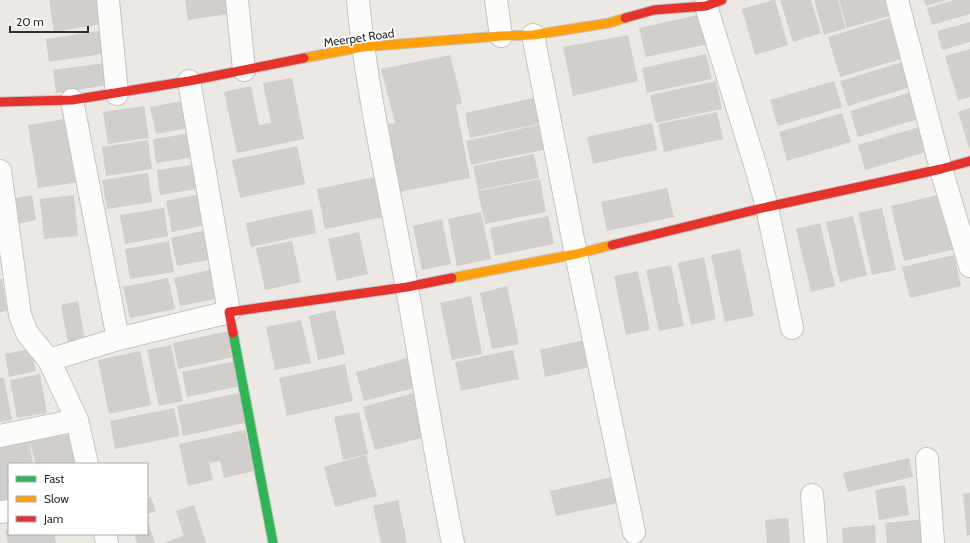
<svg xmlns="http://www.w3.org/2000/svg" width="970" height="543" font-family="Cabin,sans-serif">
<rect width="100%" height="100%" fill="#ece8e4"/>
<path fill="#d1cecb" d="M49 0H105L108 23 54 32Z
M185 0H225L228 14 188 20Z
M773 0H775L788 45 755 55 742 9Z
M780 0H811L821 33 793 42Z
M814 0H838L846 28 824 35Z
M839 0H892L896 14 847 28Z
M924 0H947L926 6Z
M954 0H970V14L932 25 927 8Z
M702 14 708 44 646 57 639 28Z
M889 18 901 59 840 77 828 37Z
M970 22V42L942 50 937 31Z
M99 31 102 54 49 62 46 39Z
M628 35 638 81 573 96 563 47Z
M970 49V97L958 100 945 56Z
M706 54 712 79 647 93 642 68Z
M450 55 462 103 456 105 470 178 399 192 388 124 395 123 381 69Z
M903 62 911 87 848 106 840 81Z
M105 63 108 85 56 93 53 70Z
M292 78 304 139 237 153 224 92 251 86 259 125 271 123 263 83Z
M716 81 722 109 656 123 650 95Z
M834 81 842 107 778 126 770 100Z
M911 92 919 119 858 137 850 111Z
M538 97 543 123 470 138 465 113Z
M189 100 194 127 156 134 150 107Z
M144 106 149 138 108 144 103 112Z
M970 108V151L958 112Z
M717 112 723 139 664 152 658 124Z
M842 113 851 142 787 161 779 132Z
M70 118 80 182 38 188 28 125Z
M652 123 657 150 593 164 587 137Z
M542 124 547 149 471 165 466 141Z
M923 126 930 151 865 170 858 145Z
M193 133 196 157 156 163 153 139Z
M148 140 152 169 106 176 102 147Z
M297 146 305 184 240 198 232 160Z
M534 154 539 178 478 190 473 166Z
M199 164 203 188 160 195 157 170Z
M148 173 152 202 107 209 102 180Z
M375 177 384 217 325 229 317 189Z
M540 179 546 212 485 224 478 191Z
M667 188 674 217 607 231 601 202Z
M205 193 211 224 172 232 166 201Z
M942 194 955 249 904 261 891 206Z
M32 195 36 220 17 224 12 199Z
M74 195 78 236 44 239 40 199Z
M164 208 168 236 125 244 120 215Z
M882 208 896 270 872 275 858 213Z
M312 209 316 233 251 247 246 223Z
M481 212 491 259 457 266 448 219Z
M548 216 554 244 495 256 490 228Z
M853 216 867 275 840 282 826 222Z
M442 219 451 264 422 270 413 226Z
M820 223 835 286 811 292 796 229Z
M212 229 218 258 177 266 171 238Z
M359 232 368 274 337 281 328 239Z
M169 241 174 272 130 279 125 249Z
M292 241 301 282 265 290 256 248Z
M740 249 754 316 725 322 711 255Z
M954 255 961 286 910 298 902 267Z
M704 257 716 319 691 325 678 263Z
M671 265 684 326 659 331 646 270Z
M214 269 220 298 180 306 174 278Z
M638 271 650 330 626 335 614 276Z
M168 278 175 309 130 318 123 287Z
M0 279H2L7 311 0 312Z
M507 286 519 344 492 349 480 293Z
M471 296 482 354 452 360 440 303Z
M78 301 85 340 68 343 61 305Z
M335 310 345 354 318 360 309 316Z
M301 320 311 363 275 370 266 327Z
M229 331 234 357 178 369 173 343Z
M584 340 589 367 545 377 540 350Z
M171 345 183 401 159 406 147 350Z
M31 349 36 371 9 377 5 354Z
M513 350 519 379 461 391 455 362Z
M140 351 151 405 109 414 98 360Z
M411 357 418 387 364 401 356 372Z
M236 361 241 386 187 397 182 372Z
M345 364 353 401 287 416 279 378Z
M40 374 47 413 17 418 10 380Z
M0 378H4L12 420 0 422Z
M243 392 249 422 183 436 177 406Z
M417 392 429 436 375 450 363 407Z
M174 408 180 436 115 449 110 421Z
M359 412 368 454 343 460 334 417Z
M245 430 254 471 224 478 220 461 209 463 213 480 188 486 179 444Z
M69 435 75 464H36L29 440 33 464H9V504L0 506V443L28 438Z
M366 455 377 496 335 507 324 467Z
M909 458 913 477 848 492 843 473Z
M622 475 628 501 556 516 550 491Z
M905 485 909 515 879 520 875 490Z
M970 493V535L967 536 963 494Z
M151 497 156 511 147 514V499Z
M398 500 407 543H381L373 506Z
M194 505 206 543H163L184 536 176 511Z
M147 517 155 543H137L134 534H147Z
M788 518 790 543H767L765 520Z
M925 519 927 543H887L885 523Z
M875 525 876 543H843L842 528Z
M9 529V534H54L56 543H8L5 530Z"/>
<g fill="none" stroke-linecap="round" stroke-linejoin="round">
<g stroke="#c5c4c5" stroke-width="24">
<path id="street" d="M108 0 117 94
M237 0 244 70
M358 0C366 89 387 178 403 266 420 358 434 451 453 543
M496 0 501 36
M897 0 941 169 970 266
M706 6 758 174 767 207 792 328
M533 35 576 254 634 532
M72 100 118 339
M0 171 20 315 27 333 49 360 118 339 229 312 189 81
M49 360 77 420 87 464
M0 436 77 420
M927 459 933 543
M812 495 816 543
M0 512 9 511
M105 534 107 543"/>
</g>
<g stroke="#c5c4c5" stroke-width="11">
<path id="fast" d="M233 333 273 543"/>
</g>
<g stroke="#c5c4c5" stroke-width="11">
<path id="slow" d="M304 58 362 47 501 36 533 35 609 23 625 18
M452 278 576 254 612 245"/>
</g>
<g stroke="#c5c4c5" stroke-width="11">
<path id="jam" d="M625 18 654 10 706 6 722 0
M0 102 72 100 189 81 304 58
M612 245 767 207 941 169 970 161
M233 333 229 312 407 287 452 278"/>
</g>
<use href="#street" stroke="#fcfcfb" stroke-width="22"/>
<use href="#fast" stroke="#30b455" stroke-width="9"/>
<use href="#slow" stroke="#ff9f0a" stroke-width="9"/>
<use href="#jam" stroke="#e5322d" stroke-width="9"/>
</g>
<g text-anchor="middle" stroke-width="3.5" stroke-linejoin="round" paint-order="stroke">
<g font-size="12" fill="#2e2e2e" stroke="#fff">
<text transform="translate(359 38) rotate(-8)" y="4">Meerpet Road</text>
</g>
</g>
<rect x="8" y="463" width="140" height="72" fill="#ffffff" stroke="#ababab"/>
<rect x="16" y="476" width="20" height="6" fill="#30b455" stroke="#ababab"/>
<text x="44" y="483" font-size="12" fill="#2e2e2e">Fast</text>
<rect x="16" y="496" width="20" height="6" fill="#ff9f0a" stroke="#ababab"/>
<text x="44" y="503" font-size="12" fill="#2e2e2e">Slow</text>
<rect x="16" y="516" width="20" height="6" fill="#e5322d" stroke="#ababab"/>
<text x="44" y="523" font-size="12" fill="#2e2e2e">Jam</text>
<path d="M10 26v6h78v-6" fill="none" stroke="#2e2e2e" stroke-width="2"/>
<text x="16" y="26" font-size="12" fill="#2e2e2e" stroke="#ffffff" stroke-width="3" paint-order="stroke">20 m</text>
</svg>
